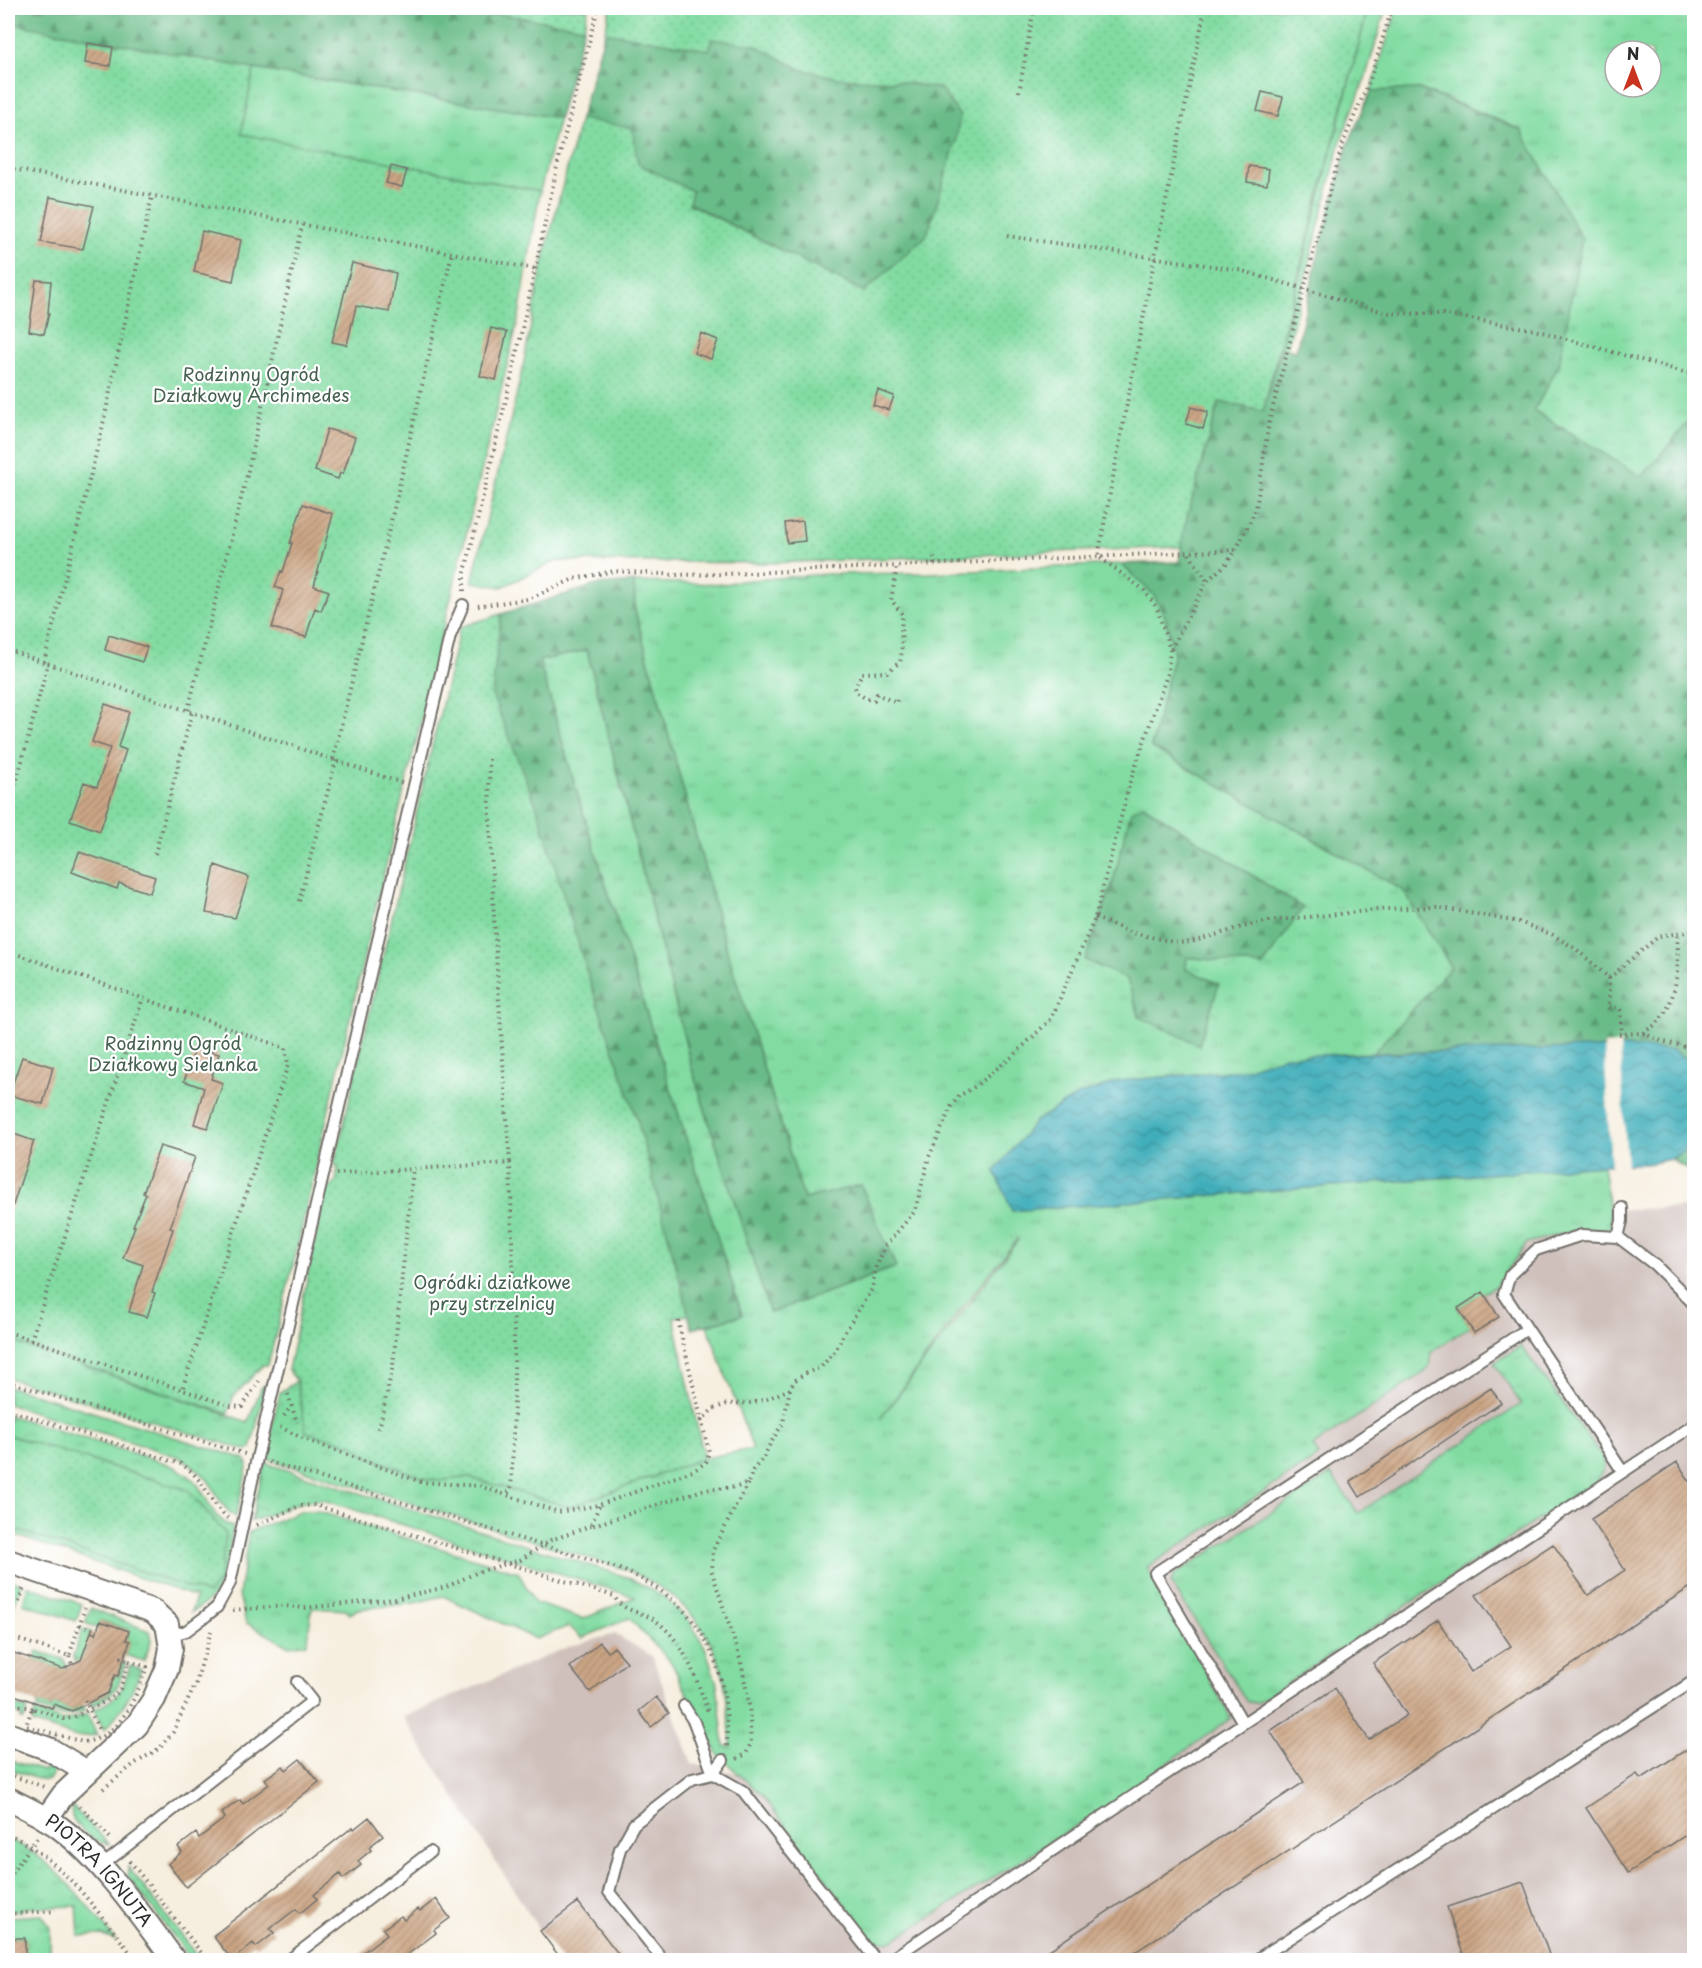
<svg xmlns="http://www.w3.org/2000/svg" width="1702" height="1968" font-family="'Playpen Sans',sans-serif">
<defs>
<pattern id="grass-tufts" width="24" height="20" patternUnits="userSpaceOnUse" patternTransform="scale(1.5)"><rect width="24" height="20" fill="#82dca2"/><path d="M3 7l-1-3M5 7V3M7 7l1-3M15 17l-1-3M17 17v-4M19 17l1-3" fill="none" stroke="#70bd8c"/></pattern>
<pattern id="forest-firs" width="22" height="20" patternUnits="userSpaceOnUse" patternTransform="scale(1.5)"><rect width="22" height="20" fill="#69bc88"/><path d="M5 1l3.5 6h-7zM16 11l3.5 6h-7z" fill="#57996f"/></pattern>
<pattern id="garden-dots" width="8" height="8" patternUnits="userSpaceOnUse" patternTransform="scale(1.5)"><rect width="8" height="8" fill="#82dca2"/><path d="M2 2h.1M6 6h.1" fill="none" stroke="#70bd8c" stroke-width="1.8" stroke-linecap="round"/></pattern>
<pattern id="water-waves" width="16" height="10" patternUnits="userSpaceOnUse" patternTransform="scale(1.5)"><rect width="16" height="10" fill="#3faeba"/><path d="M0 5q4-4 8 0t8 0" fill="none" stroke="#358e97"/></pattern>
<pattern id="building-hatch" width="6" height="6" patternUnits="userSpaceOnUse" patternTransform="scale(1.5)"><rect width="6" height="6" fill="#cca685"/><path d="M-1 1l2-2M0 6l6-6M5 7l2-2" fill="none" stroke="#a6876d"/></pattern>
</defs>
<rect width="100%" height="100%" fill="#fff"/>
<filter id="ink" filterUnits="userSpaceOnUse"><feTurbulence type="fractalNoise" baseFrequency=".0167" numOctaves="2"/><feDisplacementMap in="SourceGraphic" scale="12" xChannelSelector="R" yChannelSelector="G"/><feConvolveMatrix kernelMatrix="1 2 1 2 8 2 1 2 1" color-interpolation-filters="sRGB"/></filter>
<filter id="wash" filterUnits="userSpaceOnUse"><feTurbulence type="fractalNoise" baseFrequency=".008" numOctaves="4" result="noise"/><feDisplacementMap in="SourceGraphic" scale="24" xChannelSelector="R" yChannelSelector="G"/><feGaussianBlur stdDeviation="1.35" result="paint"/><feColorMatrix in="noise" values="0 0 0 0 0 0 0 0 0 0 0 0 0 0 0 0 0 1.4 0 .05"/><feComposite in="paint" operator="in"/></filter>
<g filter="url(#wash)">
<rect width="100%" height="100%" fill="#f6eede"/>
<path fill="#cfc0bb" d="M1694 1207V1960H562L540 1931 403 1717 568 1647 615 1634 652 1656 692 1764 801 1786 1524 1213Z"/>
<path fill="url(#grass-tufts)" stroke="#568466" stroke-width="1.5" fill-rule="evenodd" d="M1368 8H1386L1365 79 1341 140 1287 349 1281 348Z
M1397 8H1694V415L1642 478 1534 411 1559 365 1521 130 1477 111 1419 89 1371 91ZM1615 51H1651V87H1615Z
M254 69 559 118 540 191 240 134Z
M1121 564 1153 594 1165 616 1174 653 1151 747 1403 890 1452 968 1373 1053 1285 1056 1242 1070 1118 1081 1079 1095 1035 1121 1012 1211 1603 1165 1612 1229 1569 1232 1527 1243 1496 1286 1458 1308 1470 1326 1431 1352 1429 1367 1425 1372 1313 1446 1319 1456 1147 1567 1231 1718 1102 1810 890 1942 872 1940 762 1795 719 1756 671 1662 629 1618 582 1638 569 1626 536 1639 443 1596 409 1604 358 1609 350 1614 346 1610 312 1608 307 1643 289 1646 246 1623 239 1595 249 1532 300 1511H317L518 1572 535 1603 583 1619 635 1597 323 1500C297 1499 275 1514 251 1521L265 1463 630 1578 664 1597 689 1620 705 1647 717 1684 724 1746H731C729 1722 728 1696 722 1672 707 1621 674 1590 627 1570L265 1458 280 1392 297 1381 307 1432 354 1445 367 1456 421 1477 438 1481 468 1477 569 1507 704 1458 753 1449 707 1325 742 1315 580 803 539 661 587 650 692 1069 770 1313 896 1267 804 1199 725 944 635 611 634 582 725 584 739 581 828 574 929 573ZM1122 849 1263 966 1187 957 1186 969 1140 1017 1127 979 1086 960 1112 885ZM1017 1239 1018 1240 880 1419 959 1312Z
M8 1340 248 1422 261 1388 266 1384 251 1449 246 1450 8 1378Z
M1521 1346 1604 1459V1469L1596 1482 1257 1703 1247 1702 1171 1583 1174 1575 1331 1474 1358 1513 1521 1404 1494 1363Z
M8 1386 245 1459 248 1464 236 1517C223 1509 219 1499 212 1486 204 1473 192 1464 179 1457L8 1404Z
M8 1415 165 1463C178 1468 189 1474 197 1484 211 1502 210 1517 233 1527 226 1563 228 1594 191 1612L196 1597 15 1535 13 1541 8 1539V1527L208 1594 188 1490 8 1435Z
M8 1579 21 1584 8 1624Z
M28 1586 82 1604 76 1621 23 1603Z
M91 1608 149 1631 151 1641 144 1661 125 1655 129 1641 126 1640 129 1630 101 1621 98 1628 85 1623Z
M83 1629 91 1632 88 1641 93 1643 78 1667 73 1656Z
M37 1651 63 1659 70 1672 34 1660Z
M123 1662 126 1664C117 1690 117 1692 93 1706L89 1698H98L108 1693 114 1675 118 1676Z
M130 1666 141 1670C132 1694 122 1711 104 1730L94 1710C121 1696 121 1694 130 1666Z
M38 1703 52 1708 54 1704 72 1711 83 1706 85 1710C63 1719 58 1714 37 1708Z
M8 1705 28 1709 24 1720 21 1719V1715L8 1711Z
M35 1711 64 1721 87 1714 97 1735 77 1737 32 1723Z
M49 1759 58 1764 49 1780 44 1781 8 1769V1760L44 1771Z
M72 1806 109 1844C93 1843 67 1823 72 1806Z
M8 1839C54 1858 85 1903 116 1941L102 1935 79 1936 77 1906 23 1908 22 1911H8Z
M128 1867 201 1960H192L128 1877Z
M42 1915 50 1927V1954L25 1955V1938H8V1917Z"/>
<path fill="url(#forest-firs)" stroke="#4a745a" stroke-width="1.5" d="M8 8H457L584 27 559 118 254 69 8 23Z
M605 32 709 50 712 38 755 45 800 69 838 78 897 81 941 89 960 116 955 145 927 235 864 292 689 203 692 191 638 164 580 119Z
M1419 89 1521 130 1582 239 1559 365 1534 411 1642 477 1694 415V1063L1672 1050 1625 1047 1373 1053 1451 967 1403 890 1151 747 1174 653 1165 616 1153 594 1121 564 1179 562 1184 528 1219 402 1263 411 1281 348 1296 351 1316 263 1347 147 1371 91Z
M634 582 635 611 725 944 804 1199 861 1185 896 1267 770 1313 692 1069 587 650 539 661 580 803 742 1315 692 1329 637 1119 589 979 538 810 492 695 501 614 596 585Z
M1143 805 1303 908 1263 966 1187 957 1186 969 1219 984 1199 1045 1140 1017 1127 979 1085 960 1112 885 1131 811Z
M1694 1144V1174L1671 1159Z"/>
<path fill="url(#garden-dots)" stroke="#568466" stroke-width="1.5" d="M457 8H588L584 27Z
M610 8H1368L1263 411 1219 402 1184 528 1181 547 768 563 556 561 502 587 472 582 523 367 544 257 580 119 632 128 638 164 692 191 689 204 864 292 927 235 955 145 960 116 941 89 897 81 838 78 800 69 755 45 712 39 709 50 605 32Z
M8 23 254 69 241 134 540 191 519 316 367 944 294 1261 268 1365H263L233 1397 228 1414 8 1340Z
M501 614 492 695 538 810 589 979 637 1119 689 1315 674 1317 704 1458 569 1507 468 1477 438 1481 421 1477 367 1456 354 1445 306 1432 297 1381 288 1370 325 1193 336 1182 338 1166 334 1165 460 627Z
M8 1435 188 1490 226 1534 219 1581 208 1594 8 1527Z"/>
<path fill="url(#water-waves)" stroke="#356c72" stroke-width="1.5" d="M1625 1047 1672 1050 1694 1063V1144L1671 1159 1647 1164 1603 1165 1012 1211 995 1171 1035 1121 1079 1095 1118 1081 1242 1070 1285 1056Z"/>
<path fill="#f6eede" d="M1620 1044 1627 1167 1611 1168 1604 1045Z"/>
<g id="blocks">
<path fill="url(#building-hatch)" d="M88 43 113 47 110 66 85 63Z
M1262 92 1283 97 1278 116 1257 111Z
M391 166 407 170 402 187 386 183Z
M1249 166 1269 169 1267 185 1247 182Z
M50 197 94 206 83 249 41 242Z
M202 231 241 240 233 281 194 272Z
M352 263 396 273 389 312 356 306 347 345 332 342Z
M36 280 51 281 48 313H49L44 334 29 331Z
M491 328 507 332 496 380 480 376Z
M701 333 718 340 711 359 694 353Z
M878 390 894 396 889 410 873 405Z
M1191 407 1208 412 1203 429 1186 424Z
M327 429 355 437 343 474 340 473 338 479 315 471Z
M303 504 333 514 314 586 329 591 321 611 315 608 306 637 272 628 283 590 275 587 281 571 283 572 292 543H290Z
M803 521 805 541 787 543 785 523Z
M109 635 147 647 142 662 105 650Z
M105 704 129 712 118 747 126 750 100 831 70 820 84 782 97 787 110 748 92 742Z
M79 852 155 877 150 893 119 883 117 889 72 872Z
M215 865 249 877 235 918 206 913Z
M198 1041 213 1045 211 1052 219 1054 211 1079 223 1083 208 1128 194 1124 204 1088 184 1081Z
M22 1057 53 1067 43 1104 9 1095Z
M8 1132 34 1141 11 1211 8 1210Z
M160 1146 195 1157 170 1228 173 1229 152 1292 155 1293 147 1317 129 1312 143 1265 123 1258 135 1226H133L146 1194 143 1193Z
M1483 1292 1499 1317 1474 1333 1458 1308Z
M1491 1388 1501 1403 1360 1497 1350 1481Z
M1677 1462 1695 1489V1584L1123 1960H1034L1304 1782 1270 1731 1335 1688 1369 1740 1407 1715 1373 1663 1438 1620 1471 1672 1511 1646 1476 1595 1553 1544 1588 1595 1625 1570 1591 1519Z
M100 1621 129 1631 126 1640 130 1641 118 1676 115 1675 108 1693 72 1711 54 1704 52 1708 8 1693V1651L63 1669 81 1660 91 1632 96 1634Z
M600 1642 608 1652 614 1647 627 1662 590 1692 570 1667Z
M656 1697 669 1713 651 1727 639 1711Z
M1695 1744V1829L1628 1873 1586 1808 1637 1774 1641 1779Z
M300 1759 319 1782 186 1887 168 1864 182 1852 178 1847 196 1833 199 1838 225 1818 222 1813 231 1806 240 1800 243 1804 269 1784 265 1779 283 1766 286 1770Z
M369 1817 383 1836 369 1847 371 1850 358 1861 361 1865 343 1879 340 1874 314 1895 317 1899 300 1913 296 1909 270 1929 274 1933 256 1947 253 1943 232 1960 213 1936 353 1827 354 1829Z
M1523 1882 1551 1960H1465L1447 1907Z
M436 1899 450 1918 434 1930 436 1933 400 1960H353L387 1934 383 1929 401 1916 404 1920 418 1909 420 1911Z
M578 1902 623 1960H562L540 1931Z
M8 1938H25V1960H8Z"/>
</g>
</g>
<g filter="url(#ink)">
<use href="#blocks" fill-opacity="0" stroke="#726f6a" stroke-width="1.5"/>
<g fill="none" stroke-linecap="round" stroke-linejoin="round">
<g stroke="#726f6a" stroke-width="14">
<path id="service" d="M1618 1237 1622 1221V1208
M1623 1472 1504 1294 1510 1275 1536 1250 1582 1235 1618 1237 1655 1265 1694 1304
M169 1636 186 1631 206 1616 217 1607 230 1583 257 1458 414 786 450 636 463 605
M1243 1723 1155 1573 1527 1329
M723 1760 713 1774 743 1791 876 1960
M100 1867 312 1701 297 1682
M289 1960 430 1852
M663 1960 609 1892 620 1849 634 1824 692 1779 713 1774 694 1722 684 1706
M890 1960 1136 1794 1694 1425
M1256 1960 1694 1681"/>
</g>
<g stroke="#726f6a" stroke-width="26">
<g id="minor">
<path d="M8 1561 153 1611 167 1624 171 1648 167 1669 154 1699 137 1725 63 1795 46 1819"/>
<path d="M8 1734 49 1749 87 1772"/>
<path id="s1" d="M8 1799C26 1808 44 1816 60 1828 102 1859 143 1918 174 1960"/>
</g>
</g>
<path stroke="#726f6a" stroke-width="4" stroke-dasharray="1.5 4.5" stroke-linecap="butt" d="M1019 92 1034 8
M8 168 535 269
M1007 236 1239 270 1387 313 1442 314 1535 330 1694 375
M1189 554 1207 581
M934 557V565
M464 591V576L515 362 559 158 598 8
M478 606 528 599 574 579 614 571 676 575 727 574 1236 550
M1171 649 1207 581 1225 565 1236 550 1256 509 1269 422 1329 193 1344 140 1370 80 1392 8
M8 650 402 783
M44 662 102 429 152 196
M897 700 896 703 877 694 874 700 867 699 857 693 855 687 862 673 887 672 900 662C904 646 899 630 903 615L891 600 897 567
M188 710 247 475 302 225
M333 759 393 513 452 253
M489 759C490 893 501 1028 510 1163
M8 814 48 663
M155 854 192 712
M299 901 336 760
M1095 918 1133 933 1178 943 1191 942 1239 928 1269 921 1387 909 1437 907 1519 922 1553 935 1576 949 1609 978V1009
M8 951 285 1048 288 1065 182 1390
M1609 978 1659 936 1694 931
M1609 1006 1617 1007 1620 1010 1622 1034
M1643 1033C1648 1029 1655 1026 1659 1021 1679 997 1679 962 1677 933
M1619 1034 1643 1033 1661 1041 1694 1049
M336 1174 510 1163C513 1272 517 1381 511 1490L506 1494
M8 1332 231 1406 242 1407 259 1381
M31 1340 143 998
M8 1382 245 1454
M288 1394 297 1423
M8 1410 181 1464C205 1478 209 1504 230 1520
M284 1416 291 1406
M701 1421 713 1409 727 1404 752 1403 767 1399 790 1389 794 1381 804 1374 821 1367 835 1351 846 1330 872 1289 876 1267 886 1245 915 1211 929 1157 951 1107 959 1096 974 1087 1013 1056 1051 1019 1095 918 1130 782 1168 672 1170 650 1157 608 1144 590 1099 557V551L1155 256 1205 8
M280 1427 304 1439 421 1482 479 1486 558 1512 599 1505 695 1470 706 1462 709 1452 678 1321
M379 1429 393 1365 413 1169
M269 1462 617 1568C698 1599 730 1661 727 1746
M599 1506 591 1526 703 1490 737 1487 748 1483 753 1470 764 1457 770 1444 783 1423 790 1389
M257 1525 299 1506 315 1505 614 1596C623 1613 641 1610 656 1621 685 1642 697 1680 708 1712
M19 1602 24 1587
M233 1610 285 1606 304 1608 395 1599 446 1587 478 1572 520 1560 551 1540 591 1526
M80 1625 97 1631
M8 1636 69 1656 85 1608
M69 1656 72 1665
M120 1657 129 1661
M129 1661 147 1667C136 1697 120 1739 83 1742L26 1726 32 1708 64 1719 72 1718 114 1697 120 1689Z
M85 1700 100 1732
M8 1703 32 1708 35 1698
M737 1759 746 1754 751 1743 749 1703 741 1662 712 1572 713 1550 748 1483
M8 1774 44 1787
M103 1789 134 1764 160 1748 173 1732 196 1683 211 1631
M80 1806 112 1840
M8 1834C64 1860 98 1913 136 1960
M130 1861 207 1960
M8 1878 37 1838
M8 1914 56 1911
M25 1958 58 1959"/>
<use href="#service" stroke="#fff" stroke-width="10"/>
<use href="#minor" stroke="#fff" stroke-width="22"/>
</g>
</g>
<g text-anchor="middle" stroke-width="4.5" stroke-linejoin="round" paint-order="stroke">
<g font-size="18" fill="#45604f" stroke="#fff">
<text x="251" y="381">Rodzinny Ogród<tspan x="251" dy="21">Działkowy Archimedes</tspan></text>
<text x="173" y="1050">Rodzinny Ogród<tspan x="173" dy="21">Działkowy Sielanka</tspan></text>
<text x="492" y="1289">Ogródki działkowe<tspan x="492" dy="21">przy strzelnicy</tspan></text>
</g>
<g font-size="18" fill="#2b2b2b" stroke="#fff">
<text dy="6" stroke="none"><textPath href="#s1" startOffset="117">PIOTRA IGNUTA</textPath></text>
</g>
</g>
<rect width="1702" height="1968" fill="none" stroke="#fff" stroke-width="30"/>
<g transform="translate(1633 69)"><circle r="28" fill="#ffffff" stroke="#aaaaaa" stroke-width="1.5"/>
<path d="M0-4.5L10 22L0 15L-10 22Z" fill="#c8321e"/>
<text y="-9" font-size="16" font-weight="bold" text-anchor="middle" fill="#2b2b2b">N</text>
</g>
</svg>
